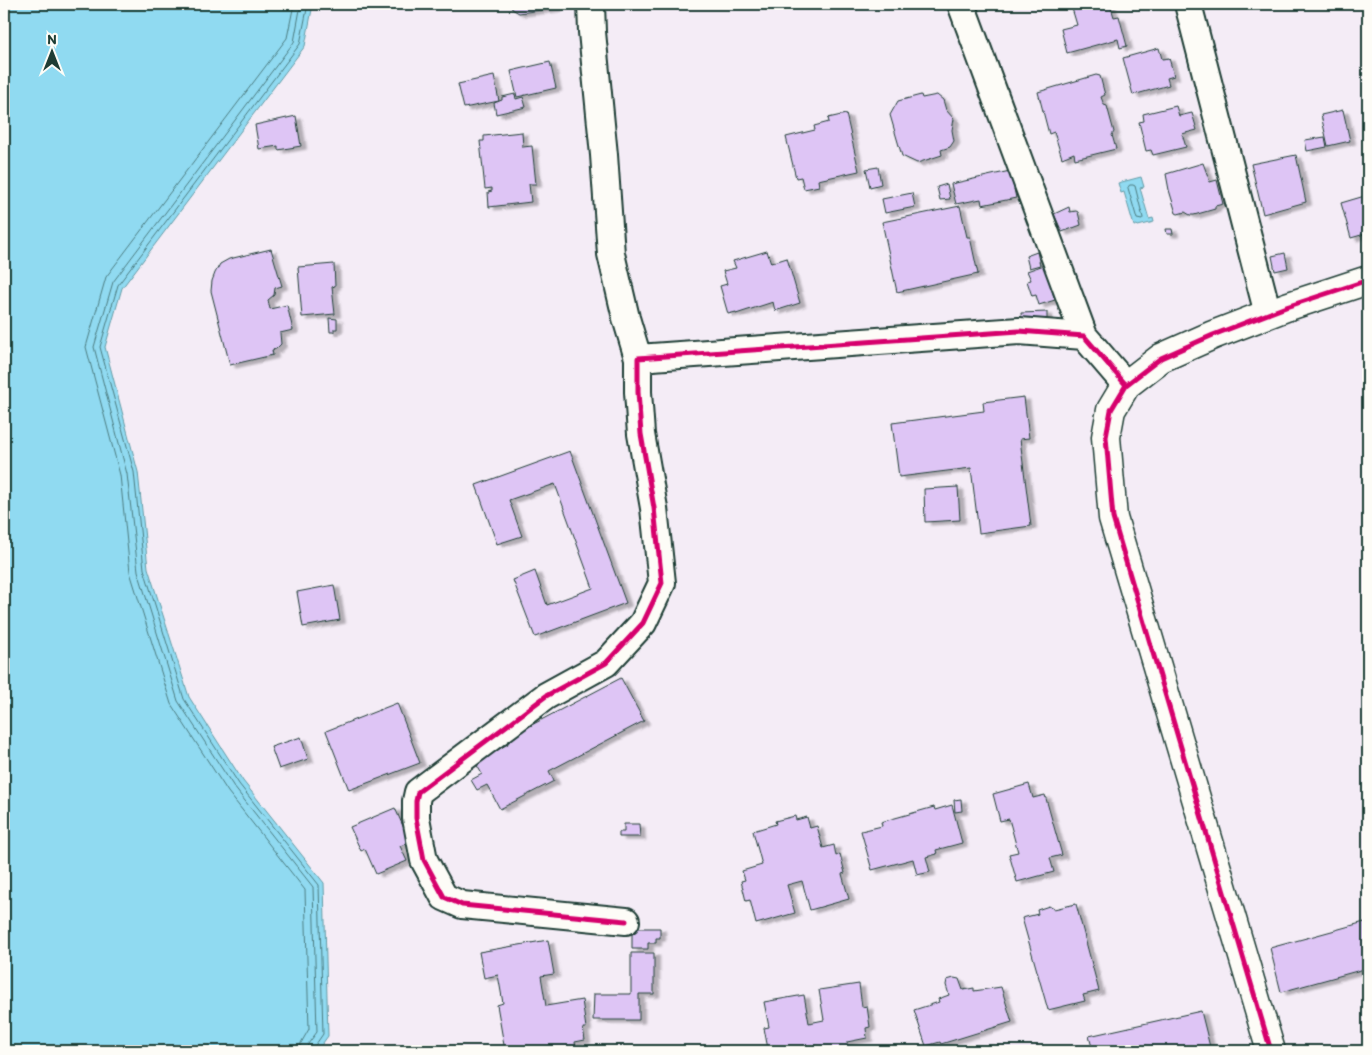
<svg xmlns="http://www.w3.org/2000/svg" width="1372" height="1055" font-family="Itim,sans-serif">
<defs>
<filter id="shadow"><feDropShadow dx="5.5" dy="3" stdDeviation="1" flood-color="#0004"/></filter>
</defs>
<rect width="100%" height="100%" fill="#f4ecf6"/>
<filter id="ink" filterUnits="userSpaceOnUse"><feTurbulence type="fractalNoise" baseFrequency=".02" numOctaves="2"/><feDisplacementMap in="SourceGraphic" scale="10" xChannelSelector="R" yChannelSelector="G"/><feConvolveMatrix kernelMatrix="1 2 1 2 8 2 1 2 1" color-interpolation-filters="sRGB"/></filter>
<g filter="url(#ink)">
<path fill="#90daf1" stroke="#639ba5" d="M4 4H313L305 46 122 288 105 347 138 472 148 568 189 697 243 781 324 883 328 1036 317 1051H4Z
M1141 177 1144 187 1140 188 1149 219 1153 218 1154 222 1138 226 1137 225 1134 226 1124 192 1121 193 1118 183Z"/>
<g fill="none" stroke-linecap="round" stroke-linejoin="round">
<path stroke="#4c7c80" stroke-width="1" d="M294 4 287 38 106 277 86 347 120 475 130 572 171 704 228 792 305 890 309 1029 301 1043 300 1051
M301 4 294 42 113 282 94 347 127 474 138 571 178 701 234 787 313 887 317 1032 308 1044 307 1051
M308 4 300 44 118 285 100 347 134 472 144 569 184 699 239 784 319 885 323 1034 314 1047 313 1051
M1130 185H1133L1135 186 1143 218 1142 220 1137 219 1128 188Z"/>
</g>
<path fill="#dec5f5" stroke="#1f3d34" filter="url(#shadow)" d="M511 4H557V8L519 13 512 9Z
M1075 4H1110L1114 17 1119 16 1127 46 1120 48 1118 39 1067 53 1061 29 1077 25 1071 5Z
M1159 48 1162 59 1169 58 1174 76 1167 78 1169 85 1133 95 1123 58Z
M550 62 556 88 517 97 511 71Z
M1096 75 1100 76 1105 95 1101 97 1104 105 1107 106 1114 132 1112 135 1116 149 1075 159 1074 153 1062 158 1054 132 1049 134 1038 92Z
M494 76 499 101 464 108 458 84Z
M515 94 516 99 523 97 526 107 496 114 494 103 502 100V97Z
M921 95 922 98 937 95 943 100 946 110 954 119 952 130 954 141 950 147 941 150 942 155 917 163 902 156 890 115 898 101Z
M1176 106 1179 116 1192 113 1197 130 1182 134 1186 147 1153 155 1151 150 1146 151 1139 122 1144 121 1143 114Z
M1343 110 1350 141 1328 146 1321 115Z
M846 114 859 171 818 180 819 186 804 189 801 177 796 178 786 137 815 130 814 126 829 122 828 118Z
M296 116 301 146 278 150V146L259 149 255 125Z
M522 132 523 147 532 146 536 184H529L531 202 489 207 488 192 492 191V188L485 189 480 141H484V136Z
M1325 137 1327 147 1307 151 1305 140Z
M1296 155 1306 202 1263 214 1251 164Z
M1203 163 1210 182 1217 180 1223 204 1215 206V209L1194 215H1190L1185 212 1178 214 1176 213 1169 190 1166 174Z
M878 167 881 184 870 187 866 169Z
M1010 171 1016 198 982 205 981 199 956 204 951 184Z
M947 184 950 199 940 200 937 187Z
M912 193 915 207 885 213 882 199Z
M1368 195V233L1351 238 1341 203Z
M960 206 967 237H970L978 274 897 292 882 222Z
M1069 207 1070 212 1076 211 1078 212 1081 225 1062 232 1054 214Z
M1166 229H1172L1173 234H1167Z
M271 249 282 286 275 288 274 295 268 300 270 309 287 305 293 330 280 333 281 344 276 349 272 350 273 355 230 365 211 291 212 281 215 273 220 264 229 259Z
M767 251 771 263 787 258 800 303 775 311 773 302 736 314V312L728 314 720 286 727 284 723 271 736 268 733 261Z
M1037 252 1040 265 1029 268 1026 256Z
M1285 253 1288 268 1275 271 1272 256Z
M334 264 335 286 332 287 335 314 302 317 298 267Z
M1044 265 1055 300 1039 305 1036 295 1032 296 1027 281 1031 280 1027 271Z
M1047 312V323L1022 324 1021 313Z
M329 318 337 319V329H334V332H330Z
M1024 397 1029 438 1020 439 1031 526 979 533 971 468 899 477 892 423 984 411 983 402Z
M570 451 626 603 535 637 513 580 535 571 547 605 593 588 555 484 509 500 522 536 497 544 476 485Z
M958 487 960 520 925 522 924 489Z
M334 585 340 620 303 627 297 592Z
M621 678 644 721 549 771 554 781 500 809 487 785 477 790 471 780 482 774 475 762 508 744 504 736 522 730Z
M397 703 420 763 349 790 326 731Z
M301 737 308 759 279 769 271 747Z
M1029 784 1033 798 1045 795 1062 855 1050 858 1054 872 1017 882 1009 854 1018 852 1009 819 1000 821 993 794Z
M961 799 962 811 955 812 954 800Z
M952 805 962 843 936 850 937 854 926 857 930 872 917 875 913 859 872 870 861 831 882 826 881 822 934 807 935 810Z
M395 808 410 842 400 846 407 861 376 874 365 849 361 851 350 827Z
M795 816 796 820 807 817 810 828 817 826 823 848 834 845 836 856 840 854 845 873 842 874 849 899 810 910 802 881 787 885 795 913 756 924 750 900 746 901 741 881 745 880 742 871 762 865 753 831 776 824 775 821Z
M624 824H639L640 837H619V832H624Z
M1076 904 1099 991 1083 995 1085 1001 1048 1010 1022 918 1038 914 1037 910 1049 906 1054 909Z
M1368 921V968L1281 992 1270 948Z
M632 928H660V938H656V943H648V949H632Z
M548 940 554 974 541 976 546 1006 582 1000 586 1028H583L585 1040 575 1042 576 1049 560 1051H505L497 1005 503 1003 498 975 484 978 479 952Z
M631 953H654V994H639V1020H593L594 994H631Z
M954 978 959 979 963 990 974 988V991L1001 987 1012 1022 941 1044 940 1042 926 1046 914 1010 939 1002 938 999 949 995 946 985 947 980Z
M859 984 862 1007 867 1006 870 1027 866 1028 867 1038 847 1042 848 1051H773L772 1048 768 1049 764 1028 769 1027 764 1002 804 995 809 1023 824 1020 819 990Z
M1201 1011 1211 1051H1093L1089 1036Z"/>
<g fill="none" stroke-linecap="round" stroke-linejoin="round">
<g stroke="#1f3d34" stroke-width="30">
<path id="minor" d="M591 4 592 32 604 155 611 254 626 318 638 358
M961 4 1084 336
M1188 4 1268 314
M626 921 462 905 444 897 424 860 416 818V801L418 792 546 696 606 663 643 623 662 583 654 508 641 434 638 392V358L1019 331 1084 336 1126 385"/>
</g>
<g stroke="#1f3d34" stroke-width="31">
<path id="tertiary" d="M1271 1051 1113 518 1106 437 1111 410 1126 385 1161 358 1213 335 1286 307 1368 280"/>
</g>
<use href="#minor" stroke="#fdfcf7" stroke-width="26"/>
<use href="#tertiary" stroke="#fdfcf7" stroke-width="28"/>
<g stroke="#fdfcf7" stroke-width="8">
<path id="cycleway" d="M626 921 462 905 444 897 424 860 416 818V801L418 792 546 696 606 663 643 623 662 583 654 508 641 434 638 392V358L1019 331 1084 336 1126 385
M1271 1051 1113 518 1106 437 1111 410 1126 385 1161 358 1213 335 1286 307 1368 280"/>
</g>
<use href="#cycleway" stroke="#d6006c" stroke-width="5"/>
</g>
</g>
<rect width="1372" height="1055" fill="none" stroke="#fdfcf7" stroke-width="20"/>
<rect x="10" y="10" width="1352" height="1035" fill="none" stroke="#1f3d34" stroke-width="2" filter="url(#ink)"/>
<g transform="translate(52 52)" stroke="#fdfcf7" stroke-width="4" paint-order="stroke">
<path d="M0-4L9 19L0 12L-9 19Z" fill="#1f3d34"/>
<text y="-8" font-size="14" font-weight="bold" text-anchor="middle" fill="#1f3d34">N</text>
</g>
</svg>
